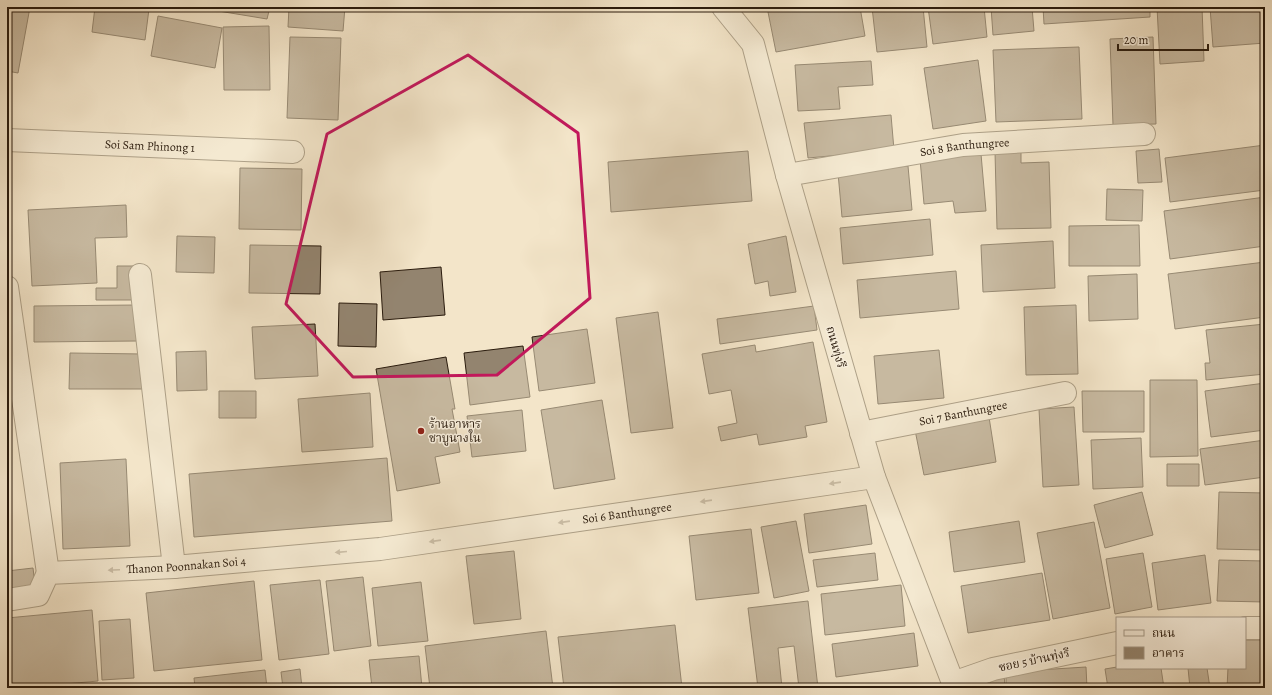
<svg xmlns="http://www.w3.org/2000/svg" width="1272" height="695" font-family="Alegreya,'Noto Serif Thai',serif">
<rect width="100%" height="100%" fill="#f3e5c9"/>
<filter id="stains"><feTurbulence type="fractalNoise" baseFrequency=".005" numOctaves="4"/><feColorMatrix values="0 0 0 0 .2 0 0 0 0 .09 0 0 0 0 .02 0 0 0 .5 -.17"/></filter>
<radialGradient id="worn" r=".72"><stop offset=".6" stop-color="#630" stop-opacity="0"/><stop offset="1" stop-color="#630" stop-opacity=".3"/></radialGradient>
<path fill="#93846f" stroke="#2a1b0d" d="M7 7H30L18 73 7 71Z
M95 7H132L149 9 145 40 92 32Z
M194 7H270L267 19Z
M289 7H345L343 31 288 27Z
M767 7H860L865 36 776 52Z
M872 7H923L927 47 877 52Z
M928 7H984L987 37 933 44Z
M991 7H1032L1034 31 993 35Z
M1043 7H1150V17L1044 24Z
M1157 7H1202L1204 61 1160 64Z
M1210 7H1265V43L1213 47Z
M158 16 222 28 215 68 151 56Z
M269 26 270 90H224L223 27Z
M290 37 341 38 338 120 287 118Z
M1153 37 1156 124 1113 125 1110 39Z
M1079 47 1082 119 996 122 993 50Z
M978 60 986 121 933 129 924 68Z
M871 61 873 85 838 87 840 109 798 111 795 65Z
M891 115 894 150 808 158 804 123Z
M1265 145V190L1170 202 1165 158Z
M1159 149 1162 182 1138 183 1136 151Z
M748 151 752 201 611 212 608 162Z
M995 152H1021V163L1049 162 1051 228 997 229Z
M981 154 986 211 955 213 953 201 924 204 920 159Z
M908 166 912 210 842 217 838 173Z
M240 168 302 169 301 230 239 229Z
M1107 189 1143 190 1142 221 1106 220Z
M1265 197V246L1170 259 1164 211Z
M126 205 127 237 95 238 97 283 32 286 28 210Z
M930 219 933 255 843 264 840 228Z
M1139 225 1140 266H1069V226Z
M177 236 215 237 214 273 176 272Z
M786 236 796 292 770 296 768 281 755 284 748 244Z
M1053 241 1055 288 983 292 981 245Z
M250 245 321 246 320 294 249 293Z
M1265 262V317L1175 329 1168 274Z
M117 266H136V300H96V288H117Z
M441 267 445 315 383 320 380 272Z
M956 271 959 309 860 318 857 280Z
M1137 274 1138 319 1089 321 1088 276Z
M339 303 377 304 376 347 338 346Z
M136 305 137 341 34 342V306Z
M1076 305 1078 374 1026 375 1024 307Z
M814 306 817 330 720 344 717 319Z
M658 312 673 428 631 433 616 318Z
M315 324 318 376 255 379 252 327Z
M1265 324V374L1206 380 1205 363H1210L1206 330Z
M587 329 595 383 539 391 532 337Z
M813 342 827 422 805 426 807 437 759 445 757 434 721 441 718 427 737 423 731 390 709 394 702 354 755 345 756 352Z
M523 346 530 397 470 405 464 353Z
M939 350 944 398 878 404 874 356Z
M206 351 207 390 177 391 176 352Z
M70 353 143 354 142 389H69Z
M446 357 455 409H452L460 452 435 457 440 483 397 491 376 369Z
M1150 380H1197L1198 456 1150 457Z
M1265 383V430L1211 437 1205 391Z
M219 391H256V418H219Z
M1082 391H1144V432H1083Z
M370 393 373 447 302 452 298 399Z
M602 400 615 479 554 489 541 410Z
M1074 407 1079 485 1043 487 1039 409Z
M522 410 526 451 472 457 467 416Z
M989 417 996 462 924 475 915 430Z
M1141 438 1143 487 1093 489 1091 440Z
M1265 440V477L1205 485 1200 449Z
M387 458 392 521 194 537 189 474Z
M126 459 130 546 63 549 60 463Z
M1167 464H1199V486H1167Z
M1142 492 1153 535 1105 548 1094 505Z
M1219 492 1265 493V550L1217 549Z
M866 505 872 544 809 553 804 514Z
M796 521 809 591 774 598 761 527Z
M1019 521 1025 562 954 572 949 532Z
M1094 522 1110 608 1053 619 1037 533Z
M751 529 759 593 696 600 689 536Z
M514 551 521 619 474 624 466 556Z
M875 553 878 580 817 587 813 560Z
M1143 553 1152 607 1115 614 1106 559Z
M1205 555 1211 603 1158 610 1152 563Z
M1219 560 1265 561V602L1217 601Z
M33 568 36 593 7 597V571Z
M1042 573 1050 620 968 633 961 586Z
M363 577 371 646 334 651 326 581Z
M320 580 329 654 279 660 270 585Z
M254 581 262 660 154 671 146 593Z
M421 582 428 641 378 646 372 588Z
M901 585 905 626 825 635 821 594Z
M808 601 818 688H799L794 646 778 648 782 688H758L748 608Z
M92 610 98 681 21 688H7V618Z
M130 619 134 678 102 680 99 621Z
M675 625 682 688H564L558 637Z
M546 631 553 688H430L425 646Z
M914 633 918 666 836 677 832 644Z
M1245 640H1265V688H1227L1228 668H1245Z
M419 656 422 688H372L369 660Z
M1086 667 1087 688H1006V672Z
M1117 667 1161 668 1164 688H1108L1105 669Z
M1188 668H1207L1210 688H1190Z
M300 669 302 688H283L281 672Z
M265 670 267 688H195L194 678Z
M990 673H1004L1005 688H991Z"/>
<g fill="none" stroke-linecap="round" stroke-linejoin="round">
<g stroke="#5c4e3c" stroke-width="24">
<g id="minor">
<path d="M723 7 753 44 787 175 874 477 955 688"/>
<path id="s1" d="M7 140 293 152"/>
<path id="s2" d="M787 175 963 145 1144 134"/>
<path d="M140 275 174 567"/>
<path d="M7 287 48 573"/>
<path id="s3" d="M861 433 1065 393"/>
<path id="s4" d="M7 600 38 595 48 573 174 567 380 549 874 477"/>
<path d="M1245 628H1265"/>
<path d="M953 683 993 669 1117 643"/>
</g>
</g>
<use href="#minor" stroke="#f7eedc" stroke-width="22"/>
</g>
<defs><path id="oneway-solid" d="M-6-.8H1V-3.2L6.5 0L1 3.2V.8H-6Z"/></defs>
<g fill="#9b8f7f">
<use href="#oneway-solid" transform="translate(835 483) rotate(172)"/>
<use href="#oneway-solid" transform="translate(706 501) rotate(172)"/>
<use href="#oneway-solid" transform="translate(564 522) rotate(172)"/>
<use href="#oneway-solid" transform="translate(435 541) rotate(172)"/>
<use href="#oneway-solid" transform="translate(341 552) rotate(175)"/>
<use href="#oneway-solid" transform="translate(114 570) rotate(177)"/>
</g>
<path d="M0 0H1272V695H0ZM468 55 578 133 590 298 497 375 353 377 286 304 327 134Z" fill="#f3e5c9" fill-opacity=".55" fill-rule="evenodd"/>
<path fill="none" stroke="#c2185b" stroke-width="3" stroke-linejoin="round" d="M468 55 578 133 590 298 497 375 353 377 286 304 327 134Z"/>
<circle fill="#8f2418" stroke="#f7eedc" stroke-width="1.5" cx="421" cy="431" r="4"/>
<g text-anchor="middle" stroke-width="3" stroke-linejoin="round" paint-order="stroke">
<g font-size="12" fill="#2a1b0d" stroke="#f7eedc">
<text dy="4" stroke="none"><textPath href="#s1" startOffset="143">Soi Sam Phinong 1</textPath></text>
<text dy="4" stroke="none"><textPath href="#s2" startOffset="180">Soi 8 Banthungree</textPath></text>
<text transform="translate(836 347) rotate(74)" y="4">ถนนทุ่งรี</text>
<text dy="4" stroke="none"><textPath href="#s3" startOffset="104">Soi 7 Banthungree</textPath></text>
<text dy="4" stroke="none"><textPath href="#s4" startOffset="638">Soi 6 Banthungree</textPath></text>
<text dy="4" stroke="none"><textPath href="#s4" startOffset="194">Thanon Poonnakan Soi 4</textPath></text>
<text transform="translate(1034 660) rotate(-12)" y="4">ซอย 5 บ้านทุ่งรี</text>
</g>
<g font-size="12" fill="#2a1b0d" stroke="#f7eedc" text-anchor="start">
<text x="429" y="428">ร้านอาหาร<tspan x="429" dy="14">ชาบูนางใน</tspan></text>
</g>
</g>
<rect width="1272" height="695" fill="none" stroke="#f3e5c9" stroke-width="24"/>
<rect x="8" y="8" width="1256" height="679" fill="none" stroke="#2a1b0d" stroke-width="2"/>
<rect x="12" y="12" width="1248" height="671" fill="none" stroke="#2a1b0d"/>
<rect x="1116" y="617" width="130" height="52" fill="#f7eedc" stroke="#a59a89"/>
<rect x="1124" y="630" width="20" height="6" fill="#f7eedc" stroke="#a59a89"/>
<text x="1152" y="637" font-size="12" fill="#2a1b0d">ถนน</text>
<rect x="1124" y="647" width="20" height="12" fill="#93846f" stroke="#a59a89"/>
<text x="1152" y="657" font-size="12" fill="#2a1b0d">อาคาร</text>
<path d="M1118 44v6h90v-6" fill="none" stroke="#2a1b0d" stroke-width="2"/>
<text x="1124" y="44" font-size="12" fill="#2a1b0d" stroke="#f7eedc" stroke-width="3" paint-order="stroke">20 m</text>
<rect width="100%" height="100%" filter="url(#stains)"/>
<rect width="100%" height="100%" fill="url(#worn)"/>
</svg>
